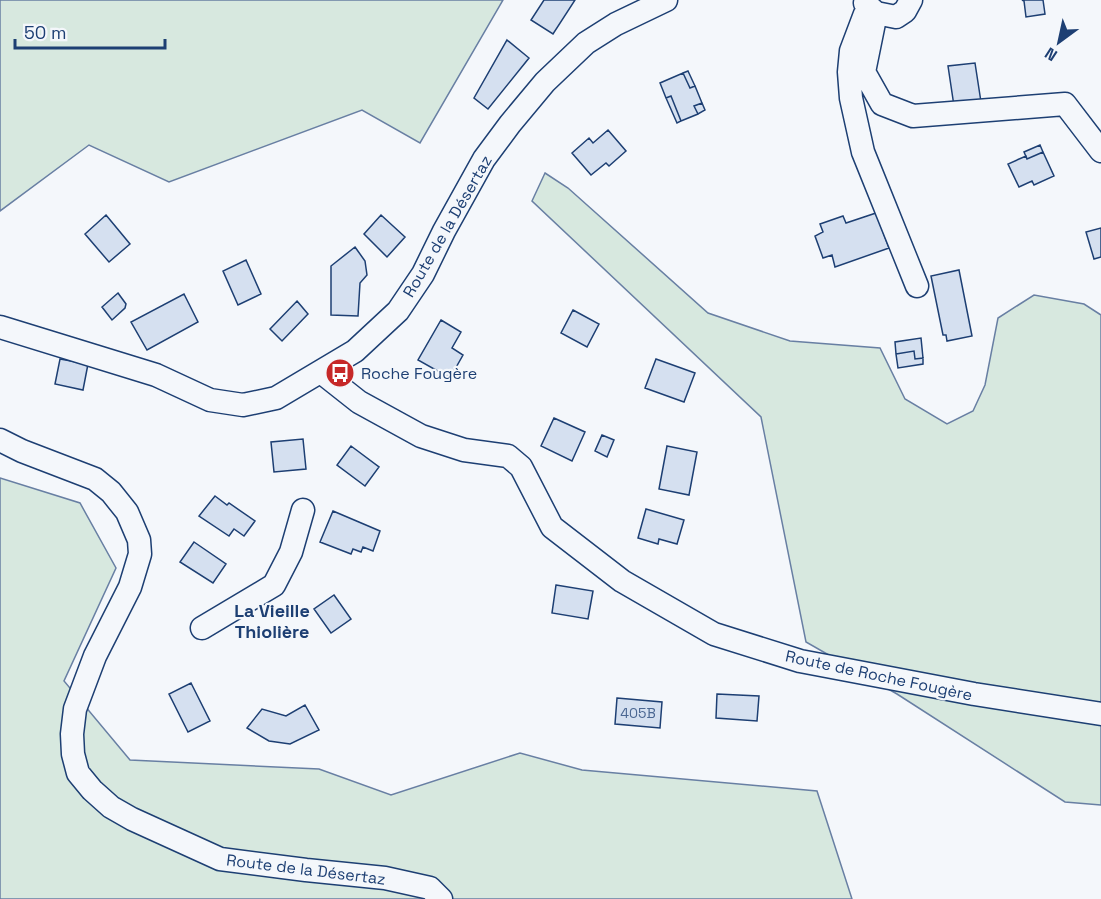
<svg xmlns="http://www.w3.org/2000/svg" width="1101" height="899" font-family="'Space Grotesk',sans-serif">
<rect width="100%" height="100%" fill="#f4f7fb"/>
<path fill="#d7e8df" stroke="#687fa3" stroke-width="1.5" d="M0 0H503L420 143 362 110 169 182 89 145 0 211Z
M545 173 568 188 708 313 790 341 880 348 905 399 947 424 973 411 985 385 998 318 1034 295 1084 304 1101 315V805L1065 802 897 694 806 642 761 417 532 201Z
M0 478 80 503 116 568 64 681 130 760 319 769 391 795 520 753 582 770 817 791 852 899H0Z"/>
<path fill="#d5e0f0" stroke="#1d3f73" stroke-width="1.5" d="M544 0H575L553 34 531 20Z
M1022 0H1043L1045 14 1026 17 1024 1Z
M507 40 529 58 488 109 474 98Z
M975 63 981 102 954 106 948 66Z
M688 71 695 86 690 88 683 73Z
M683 73 690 88 695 86 702 103 694 106 698 114 681 121 671 96 666 98 660 83Z
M671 96 681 121 677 123 666 98Z
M702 103 705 110 698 114 694 106Z
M608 130 626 151 609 166 606 163 591 175 572 153 589 138 593 143Z
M1040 145 1043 152 1027 159 1024 152Z
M1043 152 1054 176 1034 185 1032 181 1019 187 1008 164 1026 156 1027 159Z
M876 213 889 248 835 267 832 255 823 258 815 236 823 232 820 224 843 216 846 223Z
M106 215 130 244 109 262 85 234Z
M381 215 405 237 387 257 364 234Z
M1101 228V257L1094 259 1086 232Z
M355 247 365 261 367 275 360 283 358 316 331 315V266Z
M246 260 261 294 238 305 223 271Z
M959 270 972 336 947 341 946 335H943L931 276Z
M118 293 126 304 125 308 112 320 102 307Z
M184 294 198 322 147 350 131 322Z
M297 301 308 314 282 341 270 329Z
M573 310 599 324 587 347 561 333Z
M441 320 461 332 452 348 463 355 450 378 418 360Z
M921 338 923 358 915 359 914 351 896 354 895 342Z
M914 351 915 359 923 358V364L898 368 896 354Z
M60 359 88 364 83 390 55 384Z
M656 359 695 373 684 402 645 388Z
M554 418 585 432 572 461 541 446Z
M602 435 614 440 607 457 595 451Z
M303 439 306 469 274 472 271 442Z
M351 446 379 467 365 486 337 465Z
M667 446 697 452 689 495 659 489Z
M215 496 227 505 229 503 255 521 244 536 234 529 229 536 199 516Z
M646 509 684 520 677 544 659 539 658 544 638 538Z
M333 511 380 531 373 551 363 547 361 552 353 549 351 554 320 542Z
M194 542 226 564 213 583 180 562Z
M556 585 593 591 588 619 552 613Z
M334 595 351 619 331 633 314 609Z
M191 683 210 721 188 732 169 694Z
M717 694 759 696 757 721 716 718Z
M617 698 662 702 660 728 615 724Z
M305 705 319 730 290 744 269 741 247 728 262 709 286 716Z"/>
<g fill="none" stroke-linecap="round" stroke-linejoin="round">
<g stroke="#1d3f73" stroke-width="25">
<path id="minor" d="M865 3 876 13 896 17 905 11 911 0
M876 13 864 72 882 104 913 116 1065 104 1101 151
M865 14 851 51 849 72 851 98 863 152 917 286
M0 327 156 375 210 400 243 405 276 398 355 351 398 311 423 274 444 231 484 159 510 124 545 82 586 43 616 24 666 0
M321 372 359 402 421 436 464 450 508 456 521 467 552 527 622 581 714 634 800 661 974 694 1101 714
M0 440 22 451 95 479 111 492 127 512 139 540 140 554 130 587 95 656 75 709 72 734 73 754 78 773 92 790 111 807 132 819 220 859 306 870 385 878 430 888 441 899
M202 628 274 585 291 552 303 510"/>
</g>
<use href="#minor" stroke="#f4f7fb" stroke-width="22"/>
</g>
<defs>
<g id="bus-disc" transform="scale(1.5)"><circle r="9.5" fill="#c62828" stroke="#f4f7fb"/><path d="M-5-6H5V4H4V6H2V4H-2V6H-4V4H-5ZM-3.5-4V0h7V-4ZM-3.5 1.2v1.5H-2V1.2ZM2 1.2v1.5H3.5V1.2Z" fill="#fff"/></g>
</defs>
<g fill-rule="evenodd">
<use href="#bus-disc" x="340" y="373"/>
</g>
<g text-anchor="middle" stroke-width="4.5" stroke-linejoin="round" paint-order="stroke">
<g font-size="14" fill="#4b6792">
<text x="638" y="718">405B</text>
</g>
<g font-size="16" fill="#1d3f73" stroke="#f4f7fb">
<text transform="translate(447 226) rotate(-60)" y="6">Route de la Désertaz</text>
<text transform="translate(879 675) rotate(12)" y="6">Route de Roche Fougère</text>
<text transform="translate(306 869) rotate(7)" y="6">Route de la Désertaz</text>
</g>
<g font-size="16" fill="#1d3f73" stroke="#f4f7fb" text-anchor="start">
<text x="361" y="379">Roche Fougère</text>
</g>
<g font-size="18" font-weight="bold" fill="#1d3f73" stroke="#f4f7fb">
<text x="272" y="617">La Vieille<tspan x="272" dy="21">Thiolière</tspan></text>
</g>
</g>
<g transform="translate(1059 42) rotate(213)" stroke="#f4f7fb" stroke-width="4.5" paint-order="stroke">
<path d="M0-4.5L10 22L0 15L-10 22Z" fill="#1d3f73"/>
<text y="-9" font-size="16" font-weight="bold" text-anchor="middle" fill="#1d3f73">N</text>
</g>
<path d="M15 39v9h150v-9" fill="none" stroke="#1d3f73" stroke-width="3"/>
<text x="24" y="39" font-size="18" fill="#1d3f73" stroke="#f4f7fb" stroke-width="4.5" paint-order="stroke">50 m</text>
</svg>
